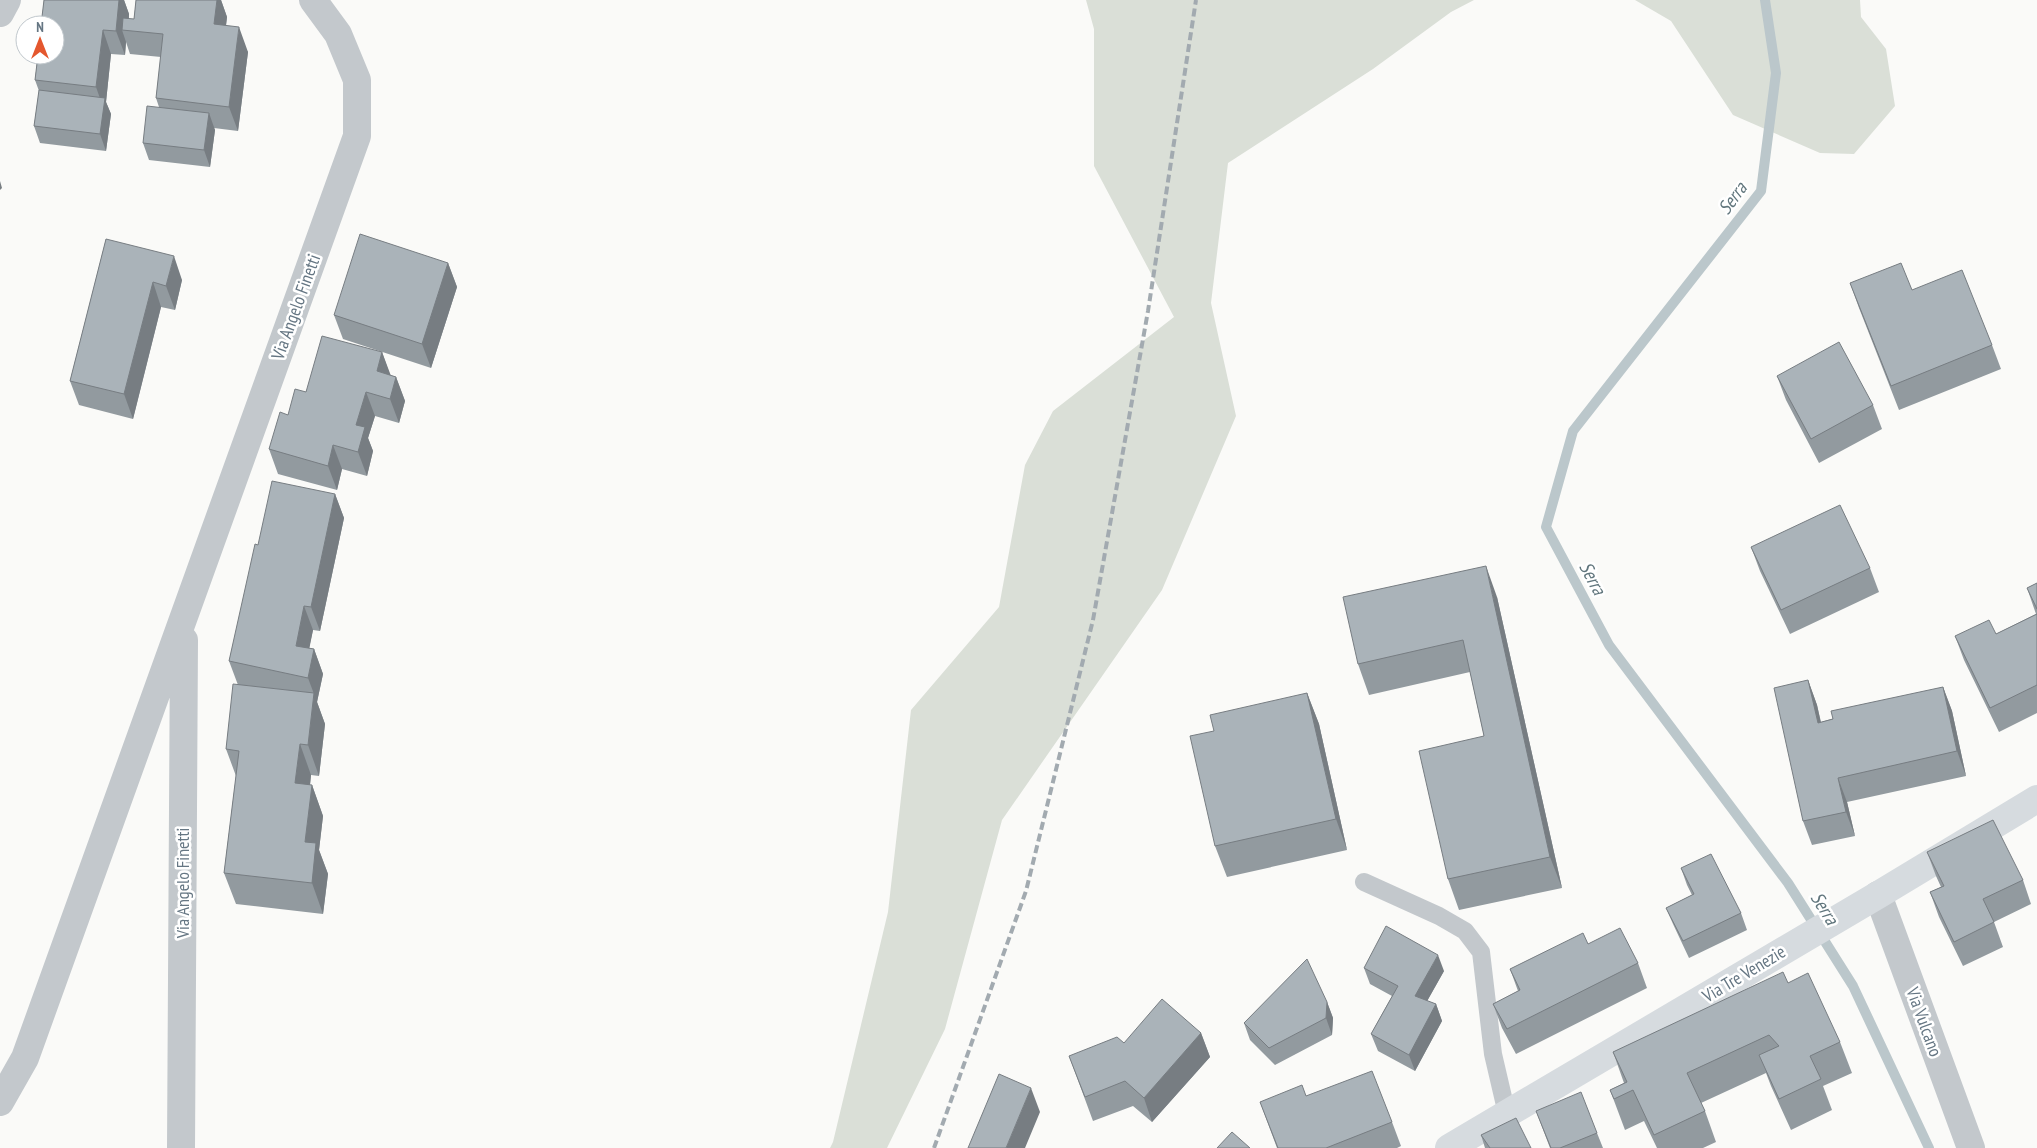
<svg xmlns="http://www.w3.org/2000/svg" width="2037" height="1148" font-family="'PT Sans Narrow',sans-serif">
<rect width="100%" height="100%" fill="#fafaf8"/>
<path fill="#dadfd7" d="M1086 0H1474L1451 12 1373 69 1228 163 1211 303 1236 416 1162 590 1002 820 945 1029 887 1148H830L833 1142 888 912 911 710 999 607 1025 465 1053 411 1174 317 1094 166V29Z
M1635 0H1860L1861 17 1886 49 1895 106 1854 154 1820 153 1733 115 1671 21Z"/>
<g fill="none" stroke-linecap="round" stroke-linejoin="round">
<path stroke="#bbc7cb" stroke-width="10" d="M1765 0 1776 73 1761 191 1573 431 1546 527 1609 645 1788 883 1853 986 1929 1148"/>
<path stroke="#c3c8cc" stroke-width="18" d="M1364 882 1439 916 1465 931 1481 952 1493 1054 1507 1114"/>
<path stroke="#c3c8cc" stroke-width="28" d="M0 13 7 0
M1878 895 1971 1148
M0 1102 25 1058 357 136V80L338 34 313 0
M181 1148 184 640"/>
<path stroke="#d6dbdf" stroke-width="28" d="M1449 1148 1878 895 2037 799"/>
<path stroke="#a2aab0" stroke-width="4" stroke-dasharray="8 4" stroke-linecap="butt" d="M934 1148 1026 891 1093 620 1148 311 1196 0"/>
</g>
<path fill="#929a9f" d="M44 0H124L129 14V19H134L136 0H221L227 17 226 26 248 52 238 131 214 128 215 130 210 167 149 160 143 143 159 107 156 98 161 57 130 54 126 42 125 55 111 54 106 102 111 114 106 151 40 143 34 126 39 91 35 80Z
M106 239 182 280 175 310 161 307 133 419 79 405 70 381Z
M448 263 457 287 431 368 343 339 334 315Z
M1850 283 1912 290 1992 345 2001 369 1899 410 1859 308Z
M382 352 390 375 396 377 405 401 399 423 375 416 368 438 373 451 367 476 342 469 337 490 278 474 269 449 288 415 306 392Z
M1777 376 1873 405 1882 429 1819 463 1786 400Z
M335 494 344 518 320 631 313 630 309 648 314 649 323 674 317 702 325 724 319 776 311 775 310 785H312L323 816 319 850 328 874 323 914 236 904 224 873 236 776 226 749 238 685 229 661 258 545Z
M1751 547 1870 568 1879 592 1790 634 1760 571Z
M2037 583V713L1999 732 1964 660 1955 636 1996 634 2036 614 2027 588Z
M1497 597 1562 888 1459 910 1448 879 1484 736 1470 672 1369 695 1358 664Z
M1808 680 1817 705 1821 722 1943 687 1952 711 1966 776 1847 802 1855 836 1812 845 1803 821Z
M1307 693 1319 724 1347 850 1227 877 1215 846 1214 731Z
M1927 852 2023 880 2031 904 1994 922 2003 947 1963 966 1939 917 1930 892 1941 887 1936 876Z
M1681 868 1741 913 1747 930 1689 958 1673 924 1666 908 1692 895 1687 885Z
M1588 944 1638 963 1647 988 1516 1054 1502 1028 1493 1004 1518 991 1510 969Z
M1364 968 1444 971 1427 1001 1436 1004 1442 1021 1415 1071 1378 1051 1371 1034 1392 996 1370 984Z
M1788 983 1840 1042 1852 1073 1823 1086 1832 1110 1791 1130 1771 1086 1766 1073 1701 1103 1705 1111 1716 1142 1703 1148H1657L1644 1121 1625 1130 1610 1090 1624 1083 1613 1052Z
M1327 1002 1333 1018 1332 1035 1275 1065 1250 1040 1244 1023Z
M1201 1033 1210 1057 1152 1122 1133 1106 1093 1121 1069 1056 1124 1043Z
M1306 1096 1392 1122 1401 1146 1397 1148H1277L1260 1102Z
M1536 1111 1597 1133 1603 1148H1550Z
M1481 1135 1531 1148H1485Z"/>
<path fill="#777d82" d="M119 0H124L129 14 128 30H122L126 42 125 55 116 31Z
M217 0H221L227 17 223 48 214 24Z
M239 27 248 52 238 131 229 107Z
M103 30 111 54 106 102 111 114 106 151 100 134 103 107 96 87Z
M209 113 215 130 210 167 204 150Z
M0 181 2 188 0 190Z
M174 256 182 280 175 310 166 286Z
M448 263 457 287 431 368 422 344Z
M153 282 161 307 133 419 124 394Z
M382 352 391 376 377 371Z
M396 377 405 401 399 423 390 399Z
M366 392 375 416 368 438 373 451 367 476 358 452 356 425Z
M333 445 342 469 337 490 328 466Z
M335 494 344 518 320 631 311 607Z
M1486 566 1497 597 1562 888 1550 857Z
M304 606 313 630 305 670 296 646Z
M314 649 323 674 317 702 325 724 319 776 308 745 314 694 308 678Z
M1808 680 1817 705 1826 747 1818 723Z
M1943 687 1952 711 1966 776 1957 751Z
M1307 693 1319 724 1347 850 1336 819Z
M300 744 311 775 307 814 295 783Z
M1838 778 1847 802 1855 836 1846 812Z
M312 785 323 816 319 850 328 874 323 914 312 883 305 842Z
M1438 955 1444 971 1421 1012 1415 996Z
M1327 1002 1333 1018 1332 1035 1326 1018Z
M1436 1004 1442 1021 1415 1071 1409 1055Z
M1201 1033 1210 1057 1152 1122 1144 1098Z
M1031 1088 1040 1112 1025 1148H1006Z"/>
<path fill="#aab3b9" stroke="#777d82" d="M44 0H119L116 31 103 30 96 87 35 80 38 55H55V25H41Z
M136 0H217L214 24 239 27 229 107 156 98 163 34 122 30 123 18 134 19Z
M39 90 105 98 100 134 34 126Z
M147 106 209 113 204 150 143 143Z
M360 234 448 263 422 344 334 315Z
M106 239 174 256 166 286 153 282 124 394 70 381Z
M1901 263 1912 290 1962 270 1992 345 1891 386 1850 283Z
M322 336 382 352 377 371 396 377 390 399 366 392 356 425 365 427 358 452 333 445 328 466 269 449 280 412 288 415 295 389 306 392Z
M1839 342 1873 405 1811 439 1777 376Z
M272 481 335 494 311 607 304 606 296 646 314 649 308 678 229 661 255 544 258 545Z
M1840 505 1870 568 1781 610 1751 547Z
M1486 566 1550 857 1448 879 1419 751 1484 736 1463 640 1358 664 1343 597Z
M2037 583V609L2027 588Z
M2037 614V685L1990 708 1955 636 1989 620 1996 634Z
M1808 680 1818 723 1833 719 1831 711 1943 687 1957 751 1838 778 1846 812 1803 821 1774 688Z
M233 684 314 693 308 745 300 744 295 783 312 785 305 842 316 843 312 883 224 873 239 751 226 749Z
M1307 693 1336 819 1215 846 1190 736 1214 731 1210 715Z
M1993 820 2023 880 1983 899 1994 922 1954 942 1930 892 1944 886 1927 852Z
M1711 854 1741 913 1683 941 1666 908 1694 894 1681 868Z
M1386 926 1438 955 1415 996 1436 1004 1409 1055 1371 1034 1398 986 1364 968Z
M1620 928 1638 963 1507 1029 1493 1004 1520 990 1510 969 1583 933 1588 944Z
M1307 959 1327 1002 1326 1018 1269 1048 1244 1023Z
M1783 972 1788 983 1808 973 1840 1042 1810 1056 1821 1079 1779 1099 1759 1055 1779 1046 1769 1035 1687 1073 1705 1111 1654 1135 1633 1090 1614 1099 1610 1090 1627 1082 1613 1052Z
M1162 999 1201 1033 1144 1098 1125 1081 1085 1097 1069 1056 1117 1037 1124 1043Z
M1372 1071 1392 1122 1326 1148H1278L1260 1102 1302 1085 1306 1096Z
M999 1074 1031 1088 1006 1148H968Z
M1581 1092 1597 1133 1560 1148H1551L1536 1111Z
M1516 1118 1531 1148H1490L1481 1135Z
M1232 1132 1250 1148H1217Z"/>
<g text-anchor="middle" stroke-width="5" stroke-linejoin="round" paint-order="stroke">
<g font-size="18" fill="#657683" stroke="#fff">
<text transform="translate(296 307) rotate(-70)" y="6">Via Angelo Finetti</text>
<text transform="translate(183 883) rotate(-90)" y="6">Via Angelo Finetti</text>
<text transform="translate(1744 974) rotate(-31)" y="6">Via Tre Venezie</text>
<text transform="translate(1924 1022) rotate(70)" y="6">Via Vulcano</text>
</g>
<g font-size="19" font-style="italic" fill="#60757c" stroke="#fff">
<text transform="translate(1732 198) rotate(-54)" y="7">Serra</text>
<text transform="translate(1593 578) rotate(62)" y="7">Serra</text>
<text transform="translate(1825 908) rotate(58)" y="7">Serra</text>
</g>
</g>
<g transform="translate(40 40)"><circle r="24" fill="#ffffff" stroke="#c1c8cd"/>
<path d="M0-4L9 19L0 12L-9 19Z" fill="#e4572e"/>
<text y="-8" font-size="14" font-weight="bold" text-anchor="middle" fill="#657683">N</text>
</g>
</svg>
